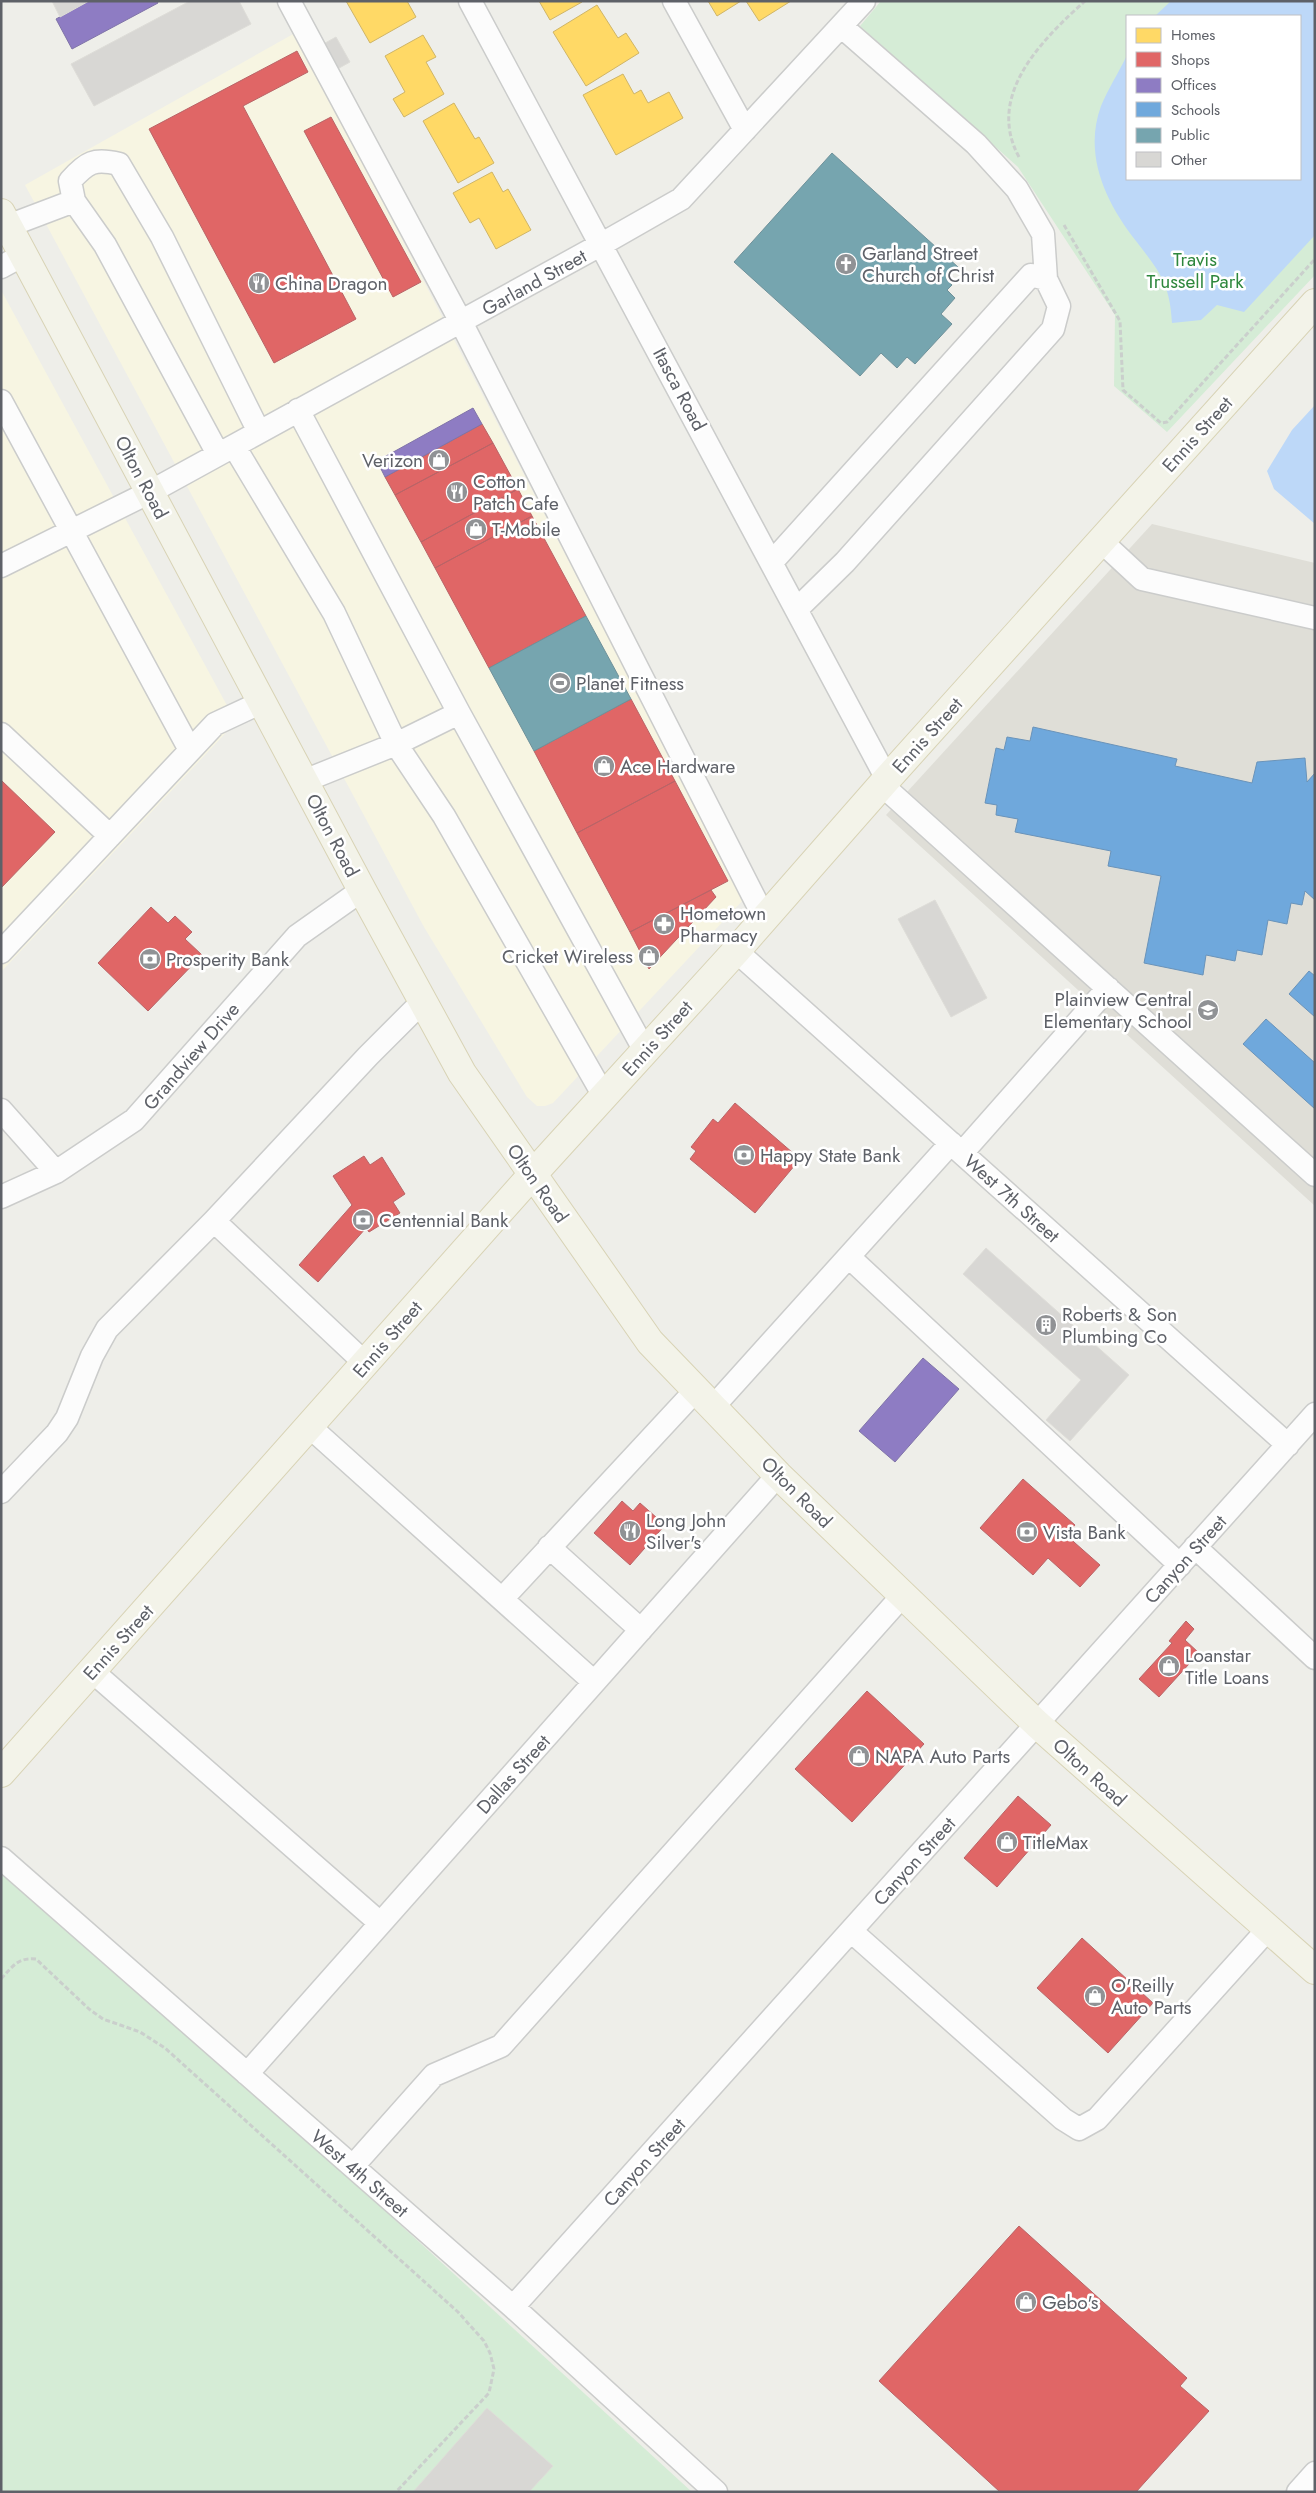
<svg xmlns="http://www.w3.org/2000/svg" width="1316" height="2493" font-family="Jost,sans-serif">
<rect width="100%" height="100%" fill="#eeeee9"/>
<path fill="#f7f5e2" d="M295 33 744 899 553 1103 545 1106H537L527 1097 424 927 25 185Z
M1 290 236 722 1 972Z"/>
<path fill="#dfded7" d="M1152 524 1315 563V1206L886 815Z"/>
<path fill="#d5ecd6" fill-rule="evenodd" d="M881 1H1315V275L1167 432 1114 386 1115 315 1018 167 860 26ZM1127 16H1300V179H1127Z
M1 1859 692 2492H1Z"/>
<path fill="#bdd8f8" d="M1171 1H1315V235L1244 312 1217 305 1201 320 1172 323C1170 283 1159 271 1136 241 1106 203 1083 155 1101 106 1108 89 1119 72 1127 55V179H1300V16H1155Z
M1315 405V524L1274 489 1267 471 1292 430Z"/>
<path fill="#ffd966" stroke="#cfb567" d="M346 1H407L416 17 370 43Z
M539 1H582V2L550 20Z
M708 1H741L717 16Z
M746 1H791L759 21Z
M597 5 618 38 626 33 639 53 586 86 553 32Z
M423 35 436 57 426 62 444 94 404 117 393 99 405 92 385 56Z
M623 74 634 94 641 90 648 103 669 92 683 118 616 155 583 95Z
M454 103 475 139 479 137 494 163 458 183 423 121Z
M492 172 503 192 508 189 531 230 496 249 479 218 470 223 453 193Z"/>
<path fill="#e06666" stroke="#b96467" d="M297 51 308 72 243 106 356 319 274 363 149 129Z
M331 117 421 282 393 297 304 131Z
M482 424 493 443 395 495 385 477Z
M493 443 518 489 421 542 395 495Z
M518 489 532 516 435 568 421 542Z
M532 516 586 616 489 668 435 568Z
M631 699 675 781 577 833 534 751Z
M1 780 55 832 1 888Z
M675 781 728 881 630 932 577 833Z
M711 890 716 897 649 969 630 932Z
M151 907 168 923 175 916 192 932 185 939 202 955 148 1011 98 963Z
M735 1103 800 1159 755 1213 690 1159 696 1151 691 1147 713 1119 718 1123Z
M364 1156 370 1165 382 1157 405 1194 393 1202 400 1213 369 1232 366 1228 318 1282 299 1265 352 1205 333 1176Z
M1023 1479 1075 1525 1066 1535 1100 1565 1080 1587 1048 1558 1033 1575 980 1528Z
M622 1501 633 1511 640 1503 665 1525 630 1565 594 1533Z
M1186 1621 1194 1629 1185 1640 1199 1653 1159 1697 1139 1679 1172 1643 1169 1641Z
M867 1691 924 1744 852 1822 795 1769Z
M1018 1796 1051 1825 997 1887 964 1858Z
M1082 1938 1153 2003 1108 2053 1037 1988Z
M1019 2226 1187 2378 1180 2386 1209 2411 1136 2492H1000L879 2381Z"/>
<path fill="#8e7cc3" stroke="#8074a8" d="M89 1H157L158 3 72 49 56 19Z
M473 408 482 424 385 477 377 461Z
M923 1358 959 1389 895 1462 859 1431Z"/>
<path fill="#6fa8dc" stroke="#6a93b9" d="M1033 727 1177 759 1175 766 1252 783 1257 762 1305 758 1307 782 1315 773V900L1305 891 1302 905 1291 903 1287 924 1268 920 1262 955 1237 950 1235 961 1206 955 1203 975 1144 963 1161 876 1108 866 1111 851 1015 832 1018 819 996 815 997 805 985 803 996 748 1004 750 1007 737 1030 741Z
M1309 971 1315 976V1017L1289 994Z
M1266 1019 1315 1063V1109L1243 1044Z"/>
<path fill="#76a5af" stroke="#6f919a" d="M832 153 958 267 946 279 952 285 947 290 955 298 941 314 952 324 915 364 907 357 897 368 881 353 860 376 734 262Z
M586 616 631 699 534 751 489 668Z"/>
<path fill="#d8d7d4" stroke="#deddd8" d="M52 1H89L60 17Z
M190 1H239L251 24 94 106 71 64Z
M336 37 350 62 332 72 318 47Z
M935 900 987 998 951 1017 898 919Z
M986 1248 1129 1375 1070 1441 1046 1420 1081 1380 963 1274Z
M487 2408 553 2466 529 2492H413Z"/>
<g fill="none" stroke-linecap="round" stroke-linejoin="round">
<g stroke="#cbcccb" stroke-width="25">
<path id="minor" d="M289 1 461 322 765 919
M470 1 887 779
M674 1 745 130
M841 26 976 144 1017 189 1043 234 1046 279
M74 201 105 245 218 454
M8 226 74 201 70 181C87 162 94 158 119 164L162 237 259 432
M1 267 23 255
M1 401 190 750
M298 410 459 713 645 1051
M234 446 334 613 396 744 444 816 604 1096
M1101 541 1142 579 1315 618
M772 562 1031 275 1046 279 1059 306 1053 329 845 562 797 609
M1 566 150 492 602 244 681 199 864 1
M1 734 110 836
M304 781 396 744 459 713
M882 785 1315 1175
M736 951 1288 1445
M1 952 215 724 262 702
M1 1110 56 1172
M962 1153 1108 988
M1 1197 56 1172 134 1120 297 936 362 890
M849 1257 1180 1565
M366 1364 214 1221 368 1056 423 1001
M713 1407 951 1143
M310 1427 594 1682
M1 1492 57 1433 67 1418 92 1356 107 1329 214 1221
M549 1547 641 1630
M1195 1547 1315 1658
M502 1599 696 1390
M92 1671 380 1923
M1 1858 513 2307 716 2492
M851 1931 1063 2119 1079 2129 1097 2119 1268 1929
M247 2074 778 1475
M353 2166 434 2075 501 2046 903 1595
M513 2307 1315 1414
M1298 2492 1315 2473"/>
</g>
<g stroke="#d8d3b5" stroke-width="30">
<path id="major" d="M1 213 362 890 462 1073 650 1342 778 1475 1037 1724 1315 1970
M1 1773 532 1175 736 951 887 779 1315 303"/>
</g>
<path stroke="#cacfcc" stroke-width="3" stroke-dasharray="5 2.5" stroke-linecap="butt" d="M1019 157C985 95 1043 39 1085 1
M1064 225 1120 321 1123 390 1161 423 1167 422 1315 259
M1 1979C12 1967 18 1957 36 1959L89 2009 103 2019 140 2032 165 2048 458 2312 484 2341 490 2353 494 2369 489 2393 396 2492"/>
<use href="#minor" stroke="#fcfcfc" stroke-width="22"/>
<use href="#major" stroke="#f3f3e9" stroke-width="28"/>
</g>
<defs>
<g id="church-disc" transform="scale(1.125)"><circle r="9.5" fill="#909295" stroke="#fff"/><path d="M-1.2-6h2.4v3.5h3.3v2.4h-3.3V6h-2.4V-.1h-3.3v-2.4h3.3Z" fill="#fff"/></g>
<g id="restaurant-disc" transform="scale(1.125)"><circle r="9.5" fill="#909295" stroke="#fff"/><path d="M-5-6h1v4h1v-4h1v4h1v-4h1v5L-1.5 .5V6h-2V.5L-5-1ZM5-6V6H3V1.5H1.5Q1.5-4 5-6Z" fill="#fff"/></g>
<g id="shop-disc" transform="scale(1.125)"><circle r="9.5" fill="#909295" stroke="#fff"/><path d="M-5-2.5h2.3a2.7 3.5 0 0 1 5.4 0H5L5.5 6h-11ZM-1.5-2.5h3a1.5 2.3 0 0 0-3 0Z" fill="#fff"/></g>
<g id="stadium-disc" transform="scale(1.125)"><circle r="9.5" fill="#909295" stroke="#fff"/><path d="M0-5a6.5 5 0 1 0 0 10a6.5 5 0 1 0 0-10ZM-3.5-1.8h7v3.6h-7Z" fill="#fff"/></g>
<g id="pharmacy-disc" transform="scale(1.125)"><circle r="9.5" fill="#909295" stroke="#fff"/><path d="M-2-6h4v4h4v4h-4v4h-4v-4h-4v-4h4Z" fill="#fff"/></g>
<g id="bank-disc" transform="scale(1.125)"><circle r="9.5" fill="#909295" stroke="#fff"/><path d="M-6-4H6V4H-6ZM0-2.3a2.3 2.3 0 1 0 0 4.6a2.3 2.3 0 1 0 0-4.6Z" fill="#fff"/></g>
<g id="school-disc" transform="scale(1.125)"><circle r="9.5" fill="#909295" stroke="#fff"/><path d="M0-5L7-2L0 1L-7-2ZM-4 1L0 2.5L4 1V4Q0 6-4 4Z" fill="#fff"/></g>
<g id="building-disc" transform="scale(1.125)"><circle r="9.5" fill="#909295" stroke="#fff"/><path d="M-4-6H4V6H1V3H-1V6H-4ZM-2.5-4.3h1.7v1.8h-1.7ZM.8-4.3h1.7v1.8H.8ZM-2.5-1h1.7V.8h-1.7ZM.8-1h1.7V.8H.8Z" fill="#fff"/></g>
</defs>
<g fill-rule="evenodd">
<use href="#church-disc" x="846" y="264"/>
<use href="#restaurant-disc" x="259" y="283"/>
<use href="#shop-disc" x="439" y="460"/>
<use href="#restaurant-disc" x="457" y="492"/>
<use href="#shop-disc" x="476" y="529"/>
<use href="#stadium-disc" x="560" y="683"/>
<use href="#shop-disc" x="604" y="766"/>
<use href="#pharmacy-disc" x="664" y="924"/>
<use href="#shop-disc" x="649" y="956"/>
<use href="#bank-disc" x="150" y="959"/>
<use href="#school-disc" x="1208" y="1010"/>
<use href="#bank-disc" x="744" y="1155"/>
<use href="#bank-disc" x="363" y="1220"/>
<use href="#building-disc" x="1046" y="1325"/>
<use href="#restaurant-disc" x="630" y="1531"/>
<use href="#bank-disc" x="1027" y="1532"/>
<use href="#shop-disc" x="1169" y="1666"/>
<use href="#shop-disc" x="859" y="1756"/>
<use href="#shop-disc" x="1007" y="1842"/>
<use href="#shop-disc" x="1095" y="1996"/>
<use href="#shop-disc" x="1026" y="2302"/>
</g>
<g text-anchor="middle" stroke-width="5" stroke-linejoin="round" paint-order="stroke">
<g font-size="19" fill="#5e6168" stroke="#fff" text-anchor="start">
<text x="862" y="260">Garland Street<tspan x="862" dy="22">Church of Christ</tspan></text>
<text x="275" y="290">China Dragon</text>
<text x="423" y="467" text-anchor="end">Verizon</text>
<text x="473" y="488">Cotton<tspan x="473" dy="22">Patch Cafe</tspan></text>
<text x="492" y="536">T-Mobile</text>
<text x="576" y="690">Planet Fitness</text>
<text x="620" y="773">Ace Hardware</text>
<text x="680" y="920">Hometown<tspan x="680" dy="22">Pharmacy</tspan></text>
<text x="633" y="963" text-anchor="end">Cricket Wireless</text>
<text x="166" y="966">Prosperity Bank</text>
<text x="1192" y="1006" text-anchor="end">Plainview Central<tspan x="1192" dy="22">Elementary School</tspan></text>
<text x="760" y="1162">Happy State Bank</text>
<text x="379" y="1227">Centennial Bank</text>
<text x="1062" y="1321">Roberts &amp; Son<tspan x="1062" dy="22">Plumbing Co</tspan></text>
<text x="646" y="1527">Long John<tspan x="646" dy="22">Silver's</tspan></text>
<text x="1043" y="1539">Vista Bank</text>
<text x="1185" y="1662">Loanstar<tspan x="1185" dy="22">Title Loans</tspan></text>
<text x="875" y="1763">NAPA Auto Parts</text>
<text x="1023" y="1849">TitleMax</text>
<text x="1111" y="1992">O'Reilly<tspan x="1111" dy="22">Auto Parts</tspan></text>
<text x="1042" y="2309">Gebo's</text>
</g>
<g font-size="19" fill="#2e873d" stroke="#fff">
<text x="1195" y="266">Travis<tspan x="1195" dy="22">Trussell Park</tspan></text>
</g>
<g font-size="19" fill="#5e6168" stroke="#fff">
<text transform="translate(534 282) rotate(-29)" y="7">Garland Street</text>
<text transform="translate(680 389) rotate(62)" y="7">Itasca Road</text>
<text transform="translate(1197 434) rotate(-48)" y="7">Ennis Street</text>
<text transform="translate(142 477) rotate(62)" y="7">Olton Road</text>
<text transform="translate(927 735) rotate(-48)" y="7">Ennis Street</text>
<text transform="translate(333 835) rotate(62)" y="7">Olton Road</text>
<text transform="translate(657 1038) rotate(-48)" y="7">Ennis Street</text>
<text transform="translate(191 1056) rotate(-49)" y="7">Grandview Drive</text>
<text transform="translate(538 1183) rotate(55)" y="7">Olton Road</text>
<text transform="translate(1012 1198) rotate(42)" y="7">West 7th Street</text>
<text transform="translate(387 1339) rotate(-49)" y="7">Ennis Street</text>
<text transform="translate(797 1492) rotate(45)" y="7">Olton Road</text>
<text transform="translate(1185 1559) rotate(-48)" y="7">Canyon Street</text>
<text transform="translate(118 1642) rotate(-48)" y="7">Ennis Street</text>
<text transform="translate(1090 1772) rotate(42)" y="7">Olton Road</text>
<text transform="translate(513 1774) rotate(-48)" y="7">Dallas Street</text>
<text transform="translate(914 1861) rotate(-48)" y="7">Canyon Street</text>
<text transform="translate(644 2162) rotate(-48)" y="7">Canyon Street</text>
<text transform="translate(360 2173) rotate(41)" y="7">West 4th Street</text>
</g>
</g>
<rect width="1316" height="2493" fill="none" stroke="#5e6168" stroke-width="5"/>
<rect x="1126" y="15" width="175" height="165" fill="#ffffff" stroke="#bfc0c3"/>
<rect x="1136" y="28" width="25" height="15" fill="#ffd966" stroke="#bfc0c3"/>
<text x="1171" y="40" font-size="15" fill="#5e6168">Homes</text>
<rect x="1136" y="52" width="25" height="15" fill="#e06666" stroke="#bfc0c3"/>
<text x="1171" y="65" font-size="15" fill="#5e6168">Shops</text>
<rect x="1136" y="78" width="25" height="15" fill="#8e7cc3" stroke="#bfc0c3"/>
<text x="1171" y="90" font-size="15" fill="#5e6168">Offices</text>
<rect x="1136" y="102" width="25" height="15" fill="#6fa8dc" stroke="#bfc0c3"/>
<text x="1171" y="115" font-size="15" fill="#5e6168">Schools</text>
<rect x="1136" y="128" width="25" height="15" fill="#76a5af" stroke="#bfc0c3"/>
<text x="1171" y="140" font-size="15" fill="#5e6168">Public</text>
<rect x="1136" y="152" width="25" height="15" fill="#d8d7d4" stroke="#bfc0c3"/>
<text x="1171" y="165" font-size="15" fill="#5e6168">Other</text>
</svg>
